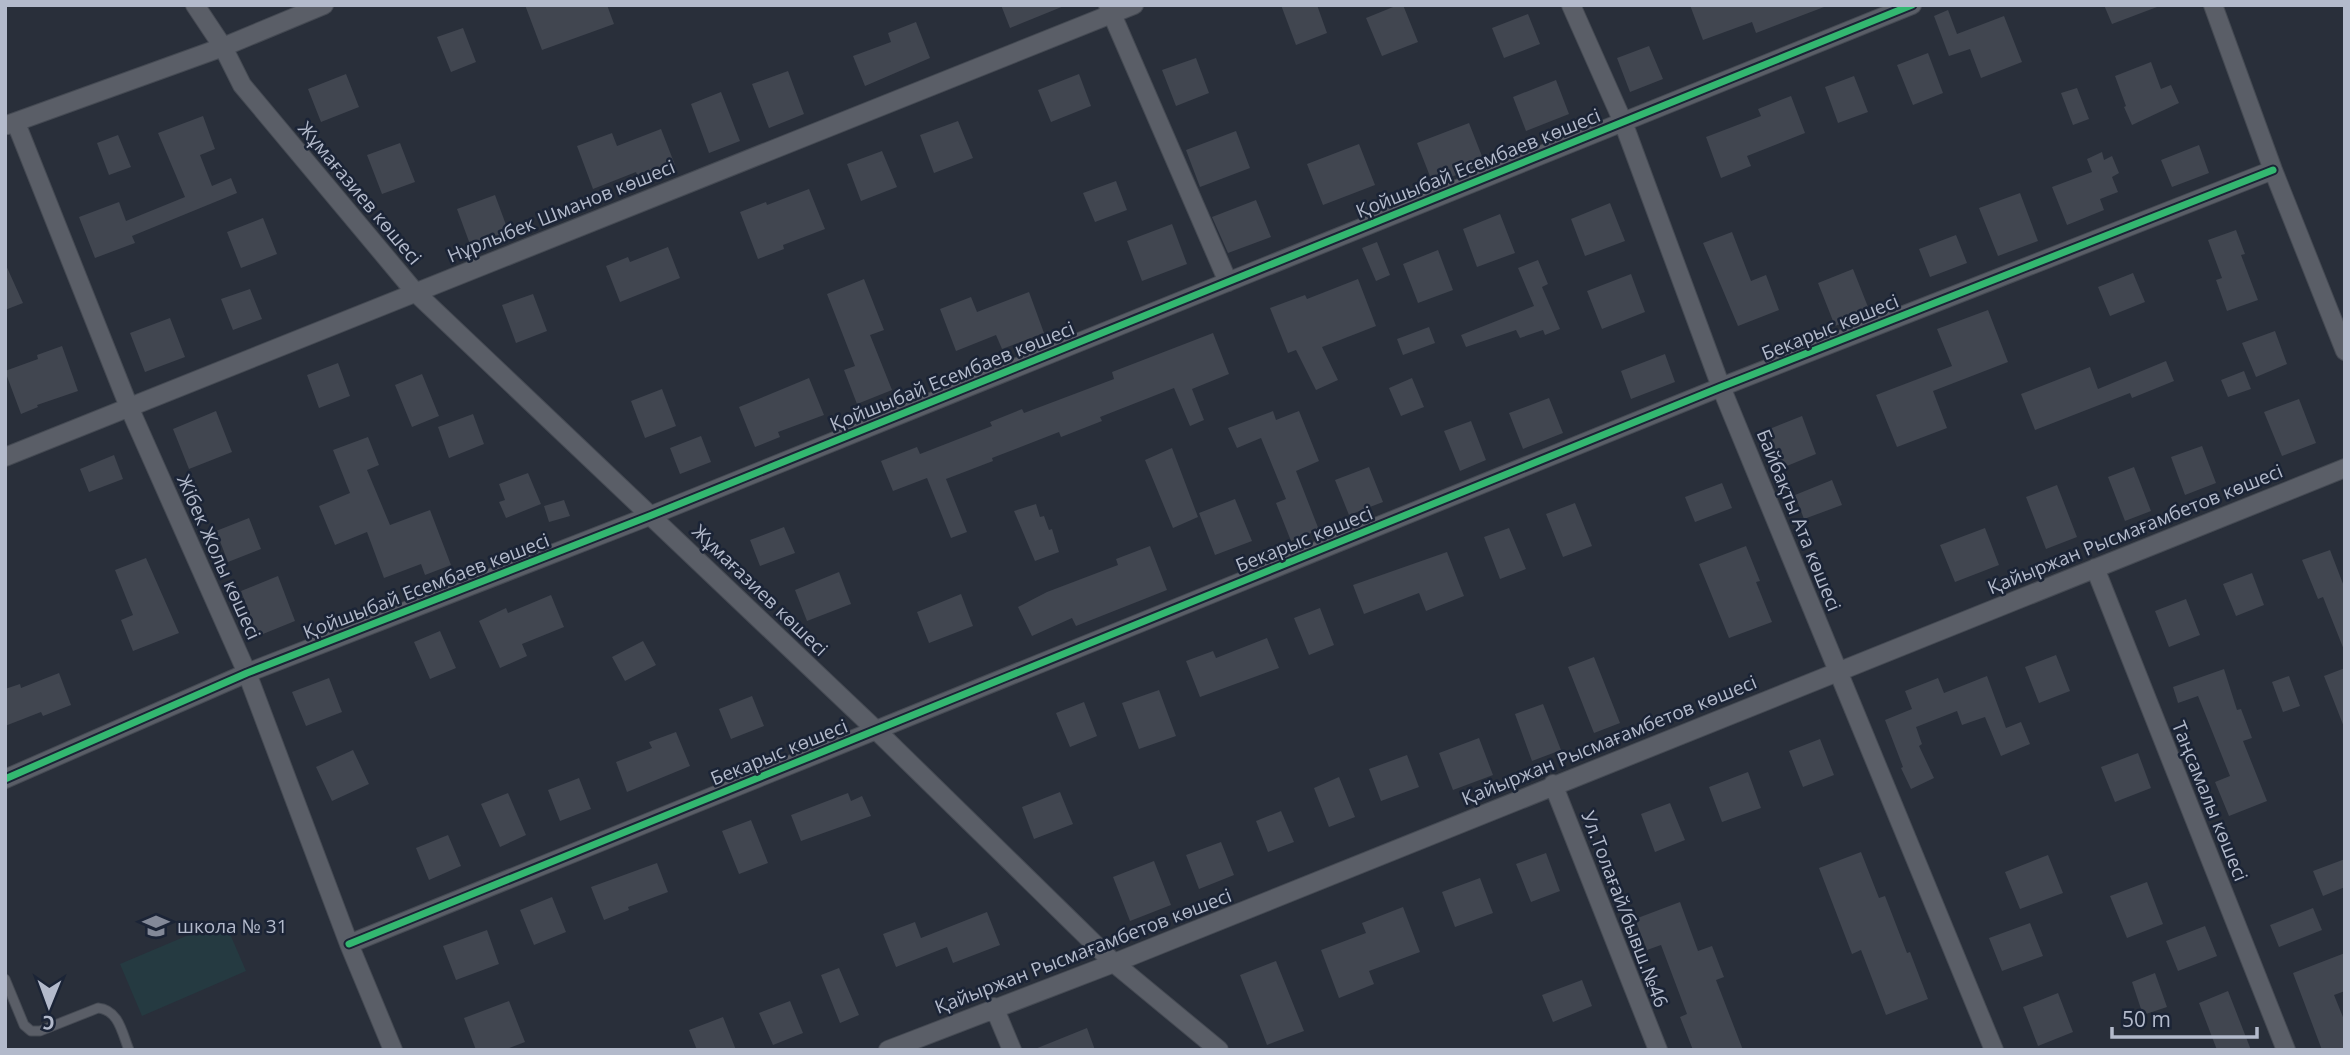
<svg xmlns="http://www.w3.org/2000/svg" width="2350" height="1055" font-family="'Open Sans',sans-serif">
<rect width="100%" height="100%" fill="#292f3a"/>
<path fill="#253a41" d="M224 920 246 971 142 1016 120 964Z"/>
<path fill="#414650" d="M525 5H607L614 24 542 50Z
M1001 5H1064V6L1010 28Z
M1281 5H1317L1327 33 1296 45Z
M1398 5H1403L1418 42 1382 56 1366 18Z
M1690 5H1823L1824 7 1756 33 1752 22 1703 40Z
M2104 5H2157V7L2112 24Z
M1948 10 1957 34 2004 16 2022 62 1981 78 1970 49 1949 56 1934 16Z
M1528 14 1540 44 1504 58 1492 28Z
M916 22 930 58 865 86 853 56 891 42 888 33Z
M463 28 476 62 451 72 437 37Z
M1649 46 1663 79 1630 92 1617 58Z
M1928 53 1943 93 1913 105 1897 65Z
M1196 58 1209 93 1176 106 1162 70Z
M2151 62 2161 89 2171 85 2179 103 2132 125 2124 107 2126 106 2115 76Z
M788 71 804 114 769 128 752 84Z
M346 74 359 107 321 122 308 89Z
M1079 74 1091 106 1051 122 1038 90Z
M1854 76 1868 112 1838 123 1825 87Z
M1556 80 1569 114 1526 131 1513 97Z
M2077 88 2089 119 2073 125 2061 93Z
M721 92 740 141 709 153 691 104Z
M1791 96 1805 133 1747 156 1751 166 1721 178 1706 137 1761 116 1758 109Z
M203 116 215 149 200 155 212 186 231 178 237 193 132 236 135 243 95 258 79 217 119 202 126 221 185 197 158 133Z
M958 121 973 158 934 173 920 135Z
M1469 123 1485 164 1433 184 1417 143Z
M661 129 675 165 639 179 636 172 593 189 577 146 612 133 617 146Z
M1236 131 1250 168 1200 187 1186 150Z
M118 135 131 167 109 175 97 143Z
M400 143 415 182 382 194 367 155Z
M1359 144 1375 185 1323 205 1307 164Z
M2199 145 2209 173 2172 187 2161 160Z
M882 151 897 187 861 201 847 164Z
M2102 152 2104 160 2112 156 2119 173 2112 177 2118 192 2100 199 2104 210 2067 225 2052 187 2092 172 2087 159Z
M1116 181 1127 210 1095 222 1083 193Z
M809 189 825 229 783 245 784 249 758 259 740 212 766 202 767 205Z
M2020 193 2038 241 1998 256 1979 208Z
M495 195 509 233 471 247 457 209Z
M1256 200 1271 237 1228 253 1212 217Z
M1610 203 1625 241 1585 256 1571 219Z
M1500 214 1515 253 1477 267 1463 229Z
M263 218 277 254 241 268 227 232Z
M1172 224 1187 264 1142 281 1127 241Z
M2236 230 2245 254 2241 255 2258 300 2227 311 2216 280 2222 278 2208 240Z
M1732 232 1751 281 1766 275 1779 310 1738 326 1703 243Z
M1956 235 1967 263 1930 277 1919 249Z
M1377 242 1390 275 1376 281 1362 248Z
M668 247 680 278 620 302 606 266 628 257 630 262Z
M1438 250 1453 290 1418 303 1403 264Z
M1538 260 1548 284 1542 287 1560 329 1545 335 1543 330 1520 338 1516 330 1466 347 1461 335 1534 306 1518 268Z
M5 263 23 303 5 310Z
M1853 269 1870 312 1835 326 1818 283Z
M2133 273 2145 302 2110 316 2098 287Z
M1631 274 1645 312 1602 329 1587 291Z
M864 279 884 330 870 335 892 390 857 404 844 370 855 366 827 294Z
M1358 279 1376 326 1322 347 1338 380 1316 390 1296 350 1288 353 1270 308 1305 295 1307 299Z
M250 289 262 319 233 330 221 299Z
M1029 292 1044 333 1002 349 996 335 956 351 940 309 971 297 977 312Z
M533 294 547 331 516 343 502 305Z
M1988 310 2008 362 1933 391 1947 428 1897 447 1876 395 1952 366 1937 329Z
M170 318 185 357 145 372 130 333Z
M1429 327 1435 343 1403 355 1397 339Z
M2275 331 2287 364 2256 377 2242 343Z
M1213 333 1229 374 1192 389 1204 420 1190 426 1174 388 1100 417 1102 421 1061 437 1059 432 992 458 993 461 946 479 967 532 951 538 927 478 893 491 881 461 917 447 920 454 992 426 990 422 1022 409 1024 413 1114 379 1112 372Z
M62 346 78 391 37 405 38 407 21 414 5 371 38 359 37 355Z
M1665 354 1675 382 1631 399 1621 371Z
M2166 361 2174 381 2132 398 2130 393 2035 430 2021 394 2090 367 2098 389Z
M338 363 350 396 319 408 307 375Z
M2244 371 2251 389 2228 397 2221 380Z
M422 374 439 416 412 427 395 385Z
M809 378 824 415 778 432 780 437 755 447 739 407Z
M1412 378 1424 407 1401 416 1389 388Z
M662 389 676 426 645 438 631 401Z
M1549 398 1563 433 1523 449 1509 413Z
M2299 399 2316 443 2282 456 2264 412Z
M216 411 232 452 189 469 173 429Z
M1273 411 1276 420 1299 411 1319 461 1296 471 1319 530 1291 541 1276 503 1286 499 1261 438 1237 448 1228 428Z
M473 414 484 444 449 458 438 427Z
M1802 416 1816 454 1782 468 1767 430Z
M1471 421 1486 460 1460 471 1444 431Z
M701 436 711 462 680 474 670 448Z
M368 437 379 465 367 470 390 525 430 510 451 565 425 575 421 564 384 578 367 532 335 545 319 506 350 493 333 450Z
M2202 446 2216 483 2185 495 2171 457Z
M1172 448 1198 517 1173 528 1145 460Z
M114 455 123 479 89 492 80 469Z
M1369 467 1383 502 1349 515 1335 480Z
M2134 467 2151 511 2125 521 2108 477Z
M528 473 541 504 506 518 499 502 505 500 499 484Z
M1832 480 1842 505 1804 519 1795 495Z
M1722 483 1732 508 1695 522 1685 497Z
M2057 485 2077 537 2046 549 2026 497Z
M1235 499 1252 541 1215 555 1199 513Z
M564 500 570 516 549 522 544 506Z
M1575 503 1592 546 1563 557 1546 514Z
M1036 504 1040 517 1044 516 1049 530 1052 529 1059 552 1035 561 1014 511Z
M249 518 261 549 228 562 216 531Z
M784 527 795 553 760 566 750 540Z
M1509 528 1526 569 1500 579 1484 537Z
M1985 528 1999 565 1955 582 1940 545Z
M1150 546 1167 590 1076 626 1072 618 1032 636 1018 607 1047 592 1118 565 1116 559Z
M1746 546 1760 581 1756 582 1772 622 1729 638 1699 564Z
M2330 550 2345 589 2344 650 2323 597 2318 599 2302 560Z
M1447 552 1464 596 1426 611 1419 593 1364 614 1353 585Z
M146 558 179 633 133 651 121 620 133 615 115 570Z
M839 572 851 604 807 621 795 590Z
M2252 573 2264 605 2236 616 2223 584Z
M278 576 295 621 258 636 241 591Z
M961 594 973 626 929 643 917 612Z
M551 595 564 627 522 644 527 656 500 668 479 621 506 608 508 613Z
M2186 599 2200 635 2169 647 2155 611Z
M1320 608 1334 645 1309 655 1294 618Z
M440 631 456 668 430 679 414 642Z
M1267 638 1279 668 1200 697 1186 661 1213 651 1216 658Z
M643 641 656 665 625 681 612 657Z
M2056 655 2070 691 2039 703 2025 667Z
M1594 657 1620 723 1594 733 1568 667Z
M2345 668V727H2344L2324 676Z
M2224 669 2237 710 2241 709 2252 738 2243 741 2267 801 2229 816 2215 782 2230 776 2198 696 2178 703 2173 687Z
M59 673 71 705 43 716 41 712 5 726V689L20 684 21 688Z
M1987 676 2006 728 2021 722 2030 744 2001 756 1985 717 1962 725 1957 711 1916 727 1922 744 1919 746 1934 778 1911 789 1901 768 1903 767 1885 720 1912 709 1905 691 1938 678 1944 693Z
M2289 676 2300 706 2283 712 2272 682Z
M329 678 342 712 306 726 292 692Z
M1159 690 1176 736 1139 749 1122 703Z
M752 696 764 726 731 739 719 709Z
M1084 702 1097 736 1070 747 1056 713Z
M1543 704 1561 750 1532 761 1515 714Z
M676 732 690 766 627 792 616 762 652 748 649 742Z
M1479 738 1493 775 1453 790 1439 753Z
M1820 739 1834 775 1803 787 1789 751Z
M353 750 369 784 332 801 316 767Z
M2138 753 2151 788 2115 802 2101 767Z
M1407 755 1419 787 1381 801 1369 769Z
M1748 772 1761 808 1722 822 1709 787Z
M1339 777 1355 817 1329 827 1314 788Z
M579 778 591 809 560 821 548 790Z
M1060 792 1073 824 1034 839 1022 807Z
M508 793 526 835 500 847 481 804Z
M848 793 851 801 862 796 871 816 801 841 791 815Z
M1670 803 1685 840 1655 852 1641 814Z
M1281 811 1294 842 1268 852 1256 821Z
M751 820 768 863 739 874 722 831Z
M448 835 461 866 429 880 416 848Z
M1221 842 1234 875 1199 889 1186 855Z
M1861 852 1879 898 1885 896 1907 953 1910 952 1928 999 1886 1015 1861 950 1852 954 1819 868Z
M1546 853 1560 891 1531 902 1516 864Z
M2048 855 2063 893 2020 909 2005 872Z
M2345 859V887L2323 896 2313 871Z
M1154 861 1171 905 1130 921 1113 877Z
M657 863 668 892 628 907 629 910 604 920 591 887Z
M1480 878 1493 913 1455 927 1442 892Z
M2147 882 2163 924 2127 938 2110 896Z
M552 897 566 932 534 945 520 910Z
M1680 902 1698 951 1712 946 1724 977 1716 980 1743 1050H1693L1680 1017 1687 1014 1661 945 1647 950 1635 919Z
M1403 907 1420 952 1369 971 1374 984 1339 998 1321 950 1366 933 1362 923Z
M2313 908 2322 930 2279 947 2270 925Z
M987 912 1000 945 953 963 947 947 896 967 883 934 915 922 921 938Z
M2030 923 2043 956 2002 971 1989 938Z
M2205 926 2217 956 2178 971 2166 941Z
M487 930 499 964 456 980 443 946Z
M2345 953V991L2334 995 2345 1022V1050H2322L2293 973Z
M1276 961 1304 1031 1267 1045 1240 975Z
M839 968 859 1015 840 1023 821 975Z
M2155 973 2167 1007 2143 1015 2132 982Z
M1582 980 1592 1006 1553 1022 1542 995Z
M2228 991 2251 1050H2217L2199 1003Z
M2058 993 2073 1032 2038 1046 2023 1007Z
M509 1001 525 1042 504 1050H476L464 1018Z
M790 1001 803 1033 773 1045 759 1013Z
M723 1017 736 1050H697L689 1030Z
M1087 1028 1095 1050H1035V1049Z"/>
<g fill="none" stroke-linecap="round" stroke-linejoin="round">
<g stroke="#454a53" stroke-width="11">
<path id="lane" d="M5 979 24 1025 31 1031H40L98 1008C119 1010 122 1033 129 1050"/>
</g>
<g stroke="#454a53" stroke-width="20">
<path id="street" d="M195 5 223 47 242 85 415 292 876 730 1114 963 1219 1050
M1108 5 1228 282
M1571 5 1623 122 1721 387 1994 1050
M2213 5 2273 170 2345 351
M16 123 129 407 247 673 349 944 393 1050
M7 125 223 47 324 5
M5 457 1134 5
M2095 568 2286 1050
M5 779 247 673 652 515 1912 5
M1553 784 1658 1050
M349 944 1721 387 2273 170
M994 1007 1012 1050
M888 1050 1114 963 2345 468"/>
</g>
<use href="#lane" stroke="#5a5e67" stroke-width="9"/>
<use href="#street" stroke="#5a5e67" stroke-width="18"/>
<g stroke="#1b2436" stroke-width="11">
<path id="cycleway" d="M5 779 247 673 652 515 1912 5
M349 944 1721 387 2273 170"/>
</g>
<use href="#cycleway" stroke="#33b770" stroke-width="7"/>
</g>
<defs>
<g id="school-bare" transform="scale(2.1)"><path d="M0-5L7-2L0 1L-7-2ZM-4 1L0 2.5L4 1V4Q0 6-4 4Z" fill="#838998" stroke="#1b2436" stroke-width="2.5" paint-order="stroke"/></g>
</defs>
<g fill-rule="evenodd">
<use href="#school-bare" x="156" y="926"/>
</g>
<g text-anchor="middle" stroke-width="5" stroke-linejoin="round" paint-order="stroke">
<g font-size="19" fill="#b3bacb" stroke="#1b2436">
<text transform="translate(1478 163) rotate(-22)" y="7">Қойшыбай Есембаев көшесі</text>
<text transform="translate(360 193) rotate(50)" y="7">Жұмағазиев көшесі</text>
<text transform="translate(561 211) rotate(-22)" y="7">Нұрлыбек Шманов көшесі</text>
<text transform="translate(1830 327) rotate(-22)" y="7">Бекарыс көшесі</text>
<text transform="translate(952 376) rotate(-22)" y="7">Қойшыбай Есембаев көшесі</text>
<text transform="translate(1799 520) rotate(68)" y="7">Байбақты Ата көшесі</text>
<text transform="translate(2135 529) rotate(-22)" y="7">Қайыржан Рысмағамбетов көшесі</text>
<text transform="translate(1304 539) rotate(-22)" y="7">Бекарыс көшесі</text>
<text transform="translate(219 557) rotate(66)" y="7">Жібек Жолы көшесі</text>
<text transform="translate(426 586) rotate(-21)" y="7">Қойшыбай Есембаев көшесі</text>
<text transform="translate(760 590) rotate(44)" y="7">Жұмағазиев көшесі</text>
<text transform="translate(1609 740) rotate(-22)" y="7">Қайыржан Рысмағамбетов көшесі</text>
<text transform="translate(779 752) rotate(-22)" y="7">Бекарыс көшесі</text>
<text transform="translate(2210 801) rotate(68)" y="7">Таңсамалы көшесі</text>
<text transform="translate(1625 909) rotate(69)" y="7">Ул.Толағай/бывш.№46</text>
<text transform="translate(1083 951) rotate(-21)" y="7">Қайыржан Рысмағамбетов көшесі</text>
</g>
<g font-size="19" fill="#b3bacb" stroke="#1b2436" text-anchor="start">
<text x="177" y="933">школа № 31</text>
</g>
</g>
<rect width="2350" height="1055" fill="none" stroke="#b3bacb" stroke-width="14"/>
<g transform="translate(49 1006) rotate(181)" stroke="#1b2436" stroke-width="5" paint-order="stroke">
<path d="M0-5L12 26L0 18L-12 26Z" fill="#b3bacb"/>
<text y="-10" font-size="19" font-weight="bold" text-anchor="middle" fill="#b3bacb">С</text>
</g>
<path d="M2112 1027v10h145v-10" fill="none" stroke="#b3bacb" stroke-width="3.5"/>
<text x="2122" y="1027" font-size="21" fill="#b3bacb" stroke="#1b2436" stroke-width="5" paint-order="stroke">50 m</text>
</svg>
